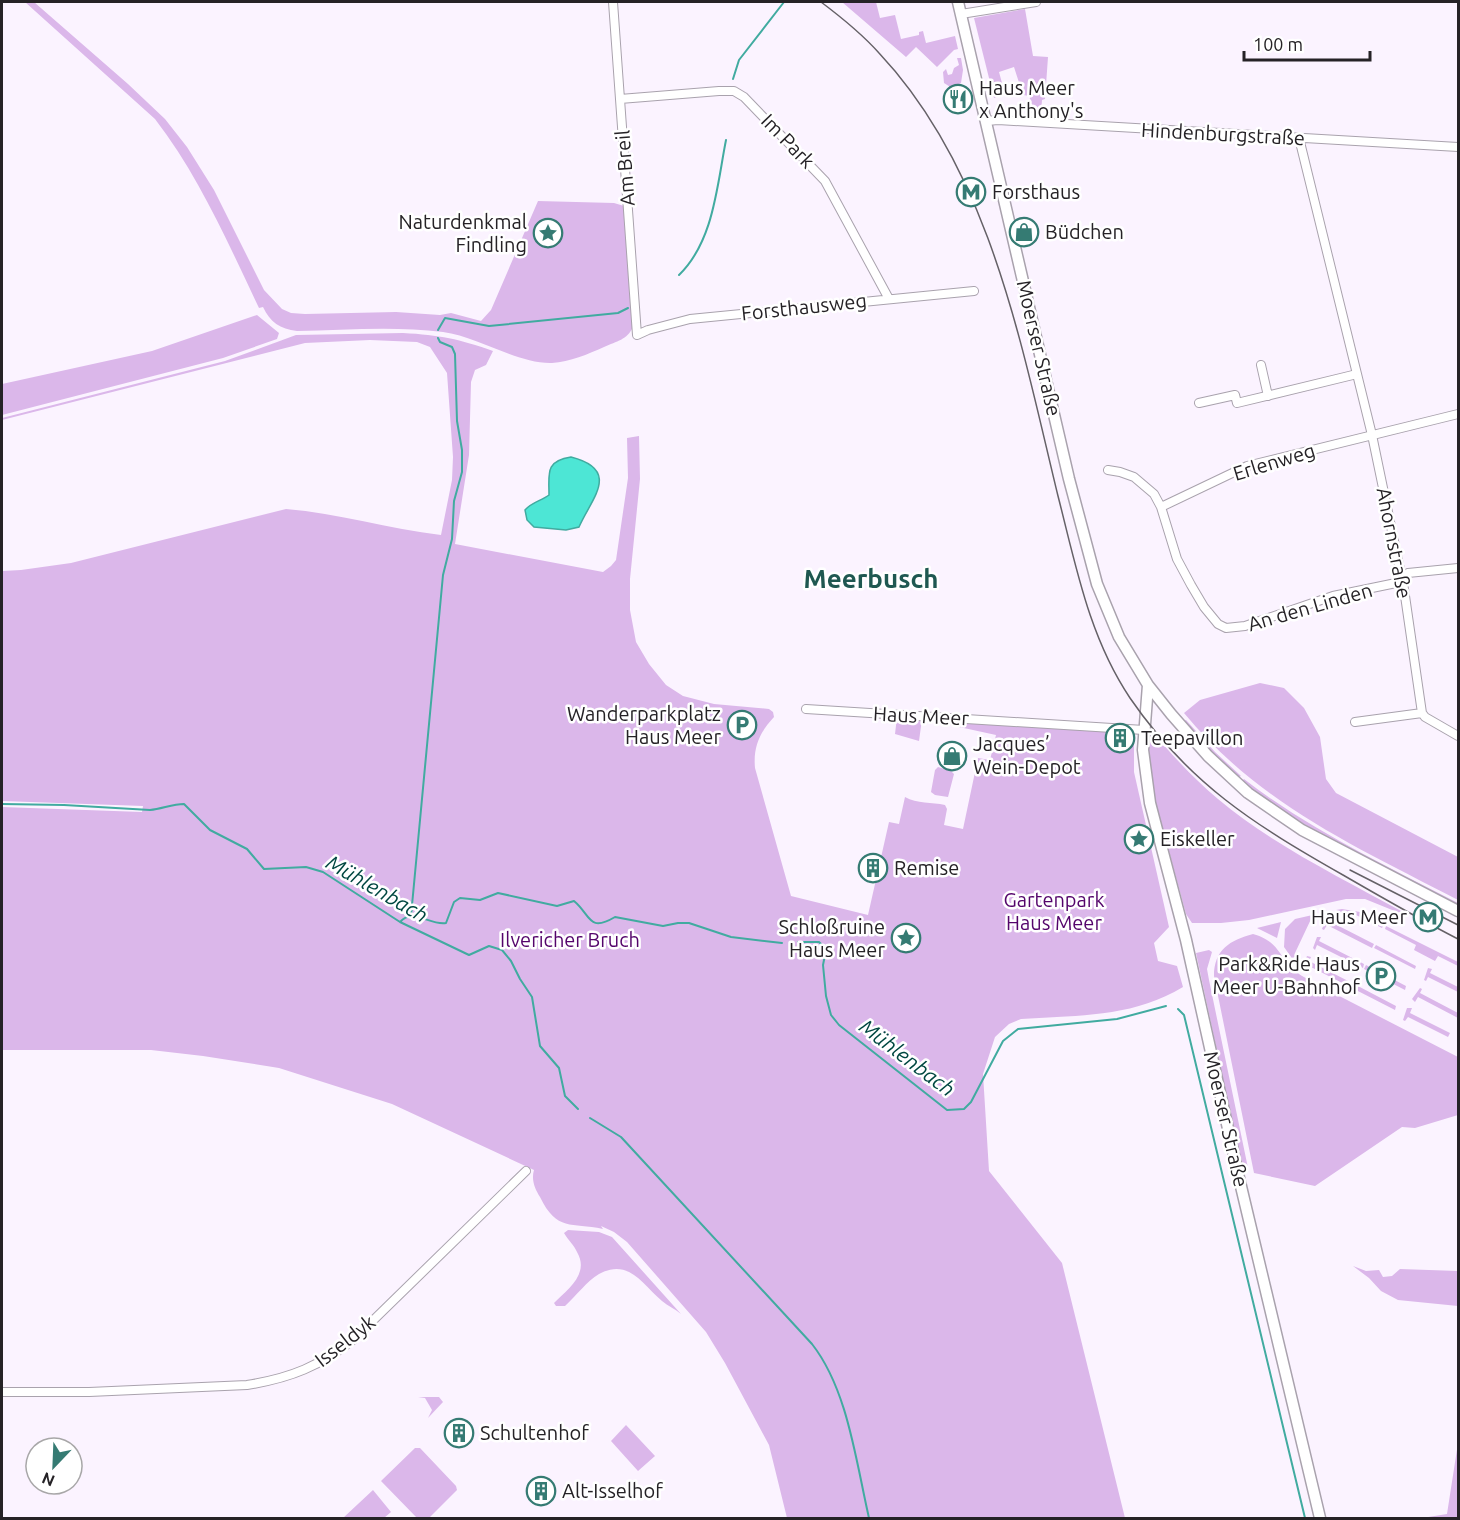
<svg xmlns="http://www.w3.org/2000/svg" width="1460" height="1520" font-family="Ubuntu,sans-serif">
<rect width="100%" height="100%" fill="#fbf3ff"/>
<path fill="#dbb7ea" d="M25 2H34L128 84 165 119 187 147 214 190 264 290 282 309 291 313 305 314 396 312 440 315 451 313 481 321 491 310 538 201 614 203 624 206 633 327C627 340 617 341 604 347 588 354 570 362 552 363 518 364 479 337 443 332 395 326 345 330 297 331 280 329 270 322 263 307L259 308C228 243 199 176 155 119Z
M842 2H876L880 18 895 15 901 39 919 35V32L923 31 926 43 955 36 958 49 954 50 937 67 916 47 906 57Z
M1025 9 1033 56 1048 57 1045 99 1042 100 1041 113H1029L1030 96 1023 95 1014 67 999 72 1005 94 994 98 974 18Z
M957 58H961L963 70 961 83 952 88 944 83 943 72 946 69 948 75 952 74 954 68 959 65Z
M257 315 279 333 277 339 223 358 2 415V384L152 351Z
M403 333C440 335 459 339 493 351L486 365 475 370 471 382 469 455 455 544 603 572 611 566 616 560 628 478 627 438 639 436 640 479 630 579V610L636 642 649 664 666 685 683 696 714 704 769 709 773 712 774 717C760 732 753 747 755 768L791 896 868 915 889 822 899 824 905 797C917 804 932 802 945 805L947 809 944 825 963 829 978 758 990 760 996 735 950 725V719L1127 731 1134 737V772L1169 927 1154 943 1158 961 1177 966 1183 987C1131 1018 1079 1015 1021 1019L1009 1024 995 1037 983 1074 989 1171 1062 1263 1125 1518H787L769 1445 725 1363 706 1332 627 1242 614 1232 601 1226 603 1229C571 1222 557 1232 540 1197 535 1189 531 1180 534 1170L392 1104 279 1068 203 1056 151 1050H2V807L142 812 143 806 2 801V571L21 570 71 563 286 509C338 513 389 529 441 535L452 480 453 457 447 373 430 347 417 342 370 340 305 343 2 420V418L225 361 296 335Z
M1260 683 1284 688 1304 708 1320 737 1326 779 1336 793 1458 857V900C1356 847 1259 804 1184 713L1200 700Z
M897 717 922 719 919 741 895 734Z
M1186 720 1215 752 1241 776 1239 777 1213 754 1184 721Z
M1150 729C1171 754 1193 778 1218 799 1273 845 1340 877 1403 912L1402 914 1365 899H1346L1249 920 1221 923H1192L1186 914 1155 800 1148 758Z
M938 767 951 771 954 774 948 797 935 795 931 792 935 770Z
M1244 779C1310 830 1385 865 1458 903V906C1384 868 1308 833 1242 781Z
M1342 909 1360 912 1384 924 1382 928 1352 913 1350 917 1336 910Z
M1317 914 1319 916 1318 919 1312 917 1295 953 1298 956 1294 961 1284 947 1285 929 1295 919Z
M1327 917H1331L1329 921 1374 944 1372 948 1327 925 1324 930 1322 929Z
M1281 922 1277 938 1257 928Z
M1386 926 1458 962V966L1438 956 1435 961 1414 950 1416 945 1385 929Z
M1253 934C1277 941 1276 951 1292 968 1297 974 1305 977 1312 982L1458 1057V1115L1415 1128 1402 1127 1315 1186 1254 1173 1214 976C1214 950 1230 940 1253 934Z
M1317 937H1321L1319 941 1364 964 1363 968 1317 945 1315 950 1313 948Z
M1376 945 1416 966 1415 969 1374 948Z
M1209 950 1212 952 1207 969 1209 980 1248 1168 1245 1173 1242 1168 1196 953Z
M1307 956 1311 957 1309 961 1354 984 1352 988 1307 965 1304 969 1302 968Z
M1366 965 1406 986 1405 990 1364 969Z
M1428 968 1432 969 1430 973 1458 987V992L1428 977 1426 981 1424 980Z
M1356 985 1396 1006 1395 1010 1354 989Z
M1420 988 1422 989 1420 993 1458 1013V1018L1418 997 1415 1002 1412 999Z
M1407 1008H1412L1410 1013 1450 1033 1448 1037 1408 1017 1405 1021 1403 1020Z
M568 1230 599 1232 612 1237 681 1314C675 1309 668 1306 662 1301 642 1284 629 1258 599 1274 587 1281 576 1296 565 1306H556L554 1303C567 1290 590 1274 577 1252 574 1245 568 1240 564 1233Z
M1353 1266 1366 1271 1379 1270 1383 1277 1392 1276 1400 1269 1458 1271V1306L1398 1300 1381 1291 1369 1278Z
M418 1397H439L443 1402 428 1418 432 1410 425 1398Z
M626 1425 655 1456 638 1471 611 1441Z
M1458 1443V1518H1422L1447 1514Z
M415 1448H420L456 1486 457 1490 429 1518H417L381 1481Z
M373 1490 391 1512 384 1518H343Z"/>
<path fill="#4de6d5" stroke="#41aba0" stroke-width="1.5" d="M571 457C622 470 591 499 579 527L566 530 534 527 527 520 525 510C532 502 541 501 549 495 549 473 545 461 571 457Z"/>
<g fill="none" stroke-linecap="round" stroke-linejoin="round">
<path stroke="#41aba0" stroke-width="2" d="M733 79 739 60 784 2
M679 275C714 241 717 185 726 140
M438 330 445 318 489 326 618 313 628 308
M2 804 64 805 150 810C162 809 172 804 184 804L210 830 247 849 264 869 306 867 323 872 400 922 469 955 489 946 502 950 511 961 520 979 532 997 540 1046 559 1068 565 1096 578 1109
M411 916 443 575 452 539 454 501 462 472V450L457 421 455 354 452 347 440 342 438 338
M400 922C413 907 430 926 446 923L454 902 460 898 480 900 498 893 557 906 574 901C591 915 588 933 615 917L663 926 678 923H689L731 937 782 943
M798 942H819L824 947 825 955 823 965 826 996 831 1015 839 1025 947 1110 964 1109 971 1102 1003 1041 1018 1029 1117 1019 1166 1006
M1178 1009 1184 1015 1305 1518
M590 1118 621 1137 812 1344C848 1390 856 1462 869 1518"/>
<g stroke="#a9a2ad" stroke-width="10">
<path id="minor" d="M613 2 637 335 648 330 690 319 974 291
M961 14 1036 2
M620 99 719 91H734L744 97 825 181 889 299
M987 121 998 120 1458 147
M1299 138 1372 435 1404 589 1422 713 1425 717 1458 736
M1261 365 1268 396
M1199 403 1235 395 1237 403 1357 374
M1108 470 1120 472 1134 477 1154 494 1161 507 1177 559 1191 585 1204 607 1218 624 1226 628 1245 626 1333 596 1396 583 1408 573 1458 568
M1161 507 1247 466 1458 414
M806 709 1144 730
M1355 722 1422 713
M2 1392H89L247 1385C291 1378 320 1366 354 1339L526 1171"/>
</g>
<g stroke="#a9a2ad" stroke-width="13">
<path id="secondary" d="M958 2 1069 479 1097 584 1119 637 1148 685 1171 714 1208 756 1248 793 1302 830 1458 911
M1148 685 1143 750 1150 803 1186 940 1239 1178 1320 1518"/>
</g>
<use href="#minor" stroke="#fff" stroke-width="8"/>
<use href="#secondary" stroke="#fff" stroke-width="10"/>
<path stroke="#656167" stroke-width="1.5" d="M821 2C841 17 862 34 879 53 990 171 1021 344 1058 496 1076 566 1089 637 1130 698 1189 784 1255 825 1343 875 1381 897 1419 919 1458 939
M1350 870 1458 925"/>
</g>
<defs>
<g id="restaurant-ring" transform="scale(1.5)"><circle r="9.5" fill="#fff" stroke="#357b73" stroke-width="1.5"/><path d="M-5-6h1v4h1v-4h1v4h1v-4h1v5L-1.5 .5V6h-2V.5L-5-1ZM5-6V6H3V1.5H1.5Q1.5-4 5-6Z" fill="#357b73"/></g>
<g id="metro-ring" transform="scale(1.5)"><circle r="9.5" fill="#fff" stroke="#357b73" stroke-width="1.5"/><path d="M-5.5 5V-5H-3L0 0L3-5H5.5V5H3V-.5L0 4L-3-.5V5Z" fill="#357b73"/></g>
<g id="shop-ring" transform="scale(1.5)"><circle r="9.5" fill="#fff" stroke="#357b73" stroke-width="1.5"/><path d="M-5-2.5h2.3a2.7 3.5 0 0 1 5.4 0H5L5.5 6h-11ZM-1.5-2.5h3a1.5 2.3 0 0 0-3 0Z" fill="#357b73"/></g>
<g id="sight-ring" transform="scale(1.5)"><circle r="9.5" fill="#fff" stroke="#357b73" stroke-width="1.5"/><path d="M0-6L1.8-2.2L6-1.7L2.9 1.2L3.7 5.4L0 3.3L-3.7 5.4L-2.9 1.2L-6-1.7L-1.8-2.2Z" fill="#357b73"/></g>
<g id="parking-ring" transform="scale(1.5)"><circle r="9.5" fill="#fff" stroke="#357b73" stroke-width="1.5"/><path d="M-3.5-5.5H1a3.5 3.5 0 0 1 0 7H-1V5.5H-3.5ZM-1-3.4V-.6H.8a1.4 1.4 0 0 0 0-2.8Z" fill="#357b73"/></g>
<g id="building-ring" transform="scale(1.5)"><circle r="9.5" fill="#fff" stroke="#357b73" stroke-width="1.5"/><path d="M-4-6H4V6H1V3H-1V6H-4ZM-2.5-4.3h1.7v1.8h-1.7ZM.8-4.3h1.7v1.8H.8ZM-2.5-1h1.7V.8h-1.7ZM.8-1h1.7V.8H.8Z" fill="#357b73"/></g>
</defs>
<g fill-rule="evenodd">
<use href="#restaurant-ring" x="958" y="99"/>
<use href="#metro-ring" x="971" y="192"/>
<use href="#shop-ring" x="1024" y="232"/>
<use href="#sight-ring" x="548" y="233"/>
<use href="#parking-ring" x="742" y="725"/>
<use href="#building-ring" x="1120" y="738"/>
<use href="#shop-ring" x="952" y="756"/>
<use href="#sight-ring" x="1139" y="839"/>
<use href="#building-ring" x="873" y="868"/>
<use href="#metro-ring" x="1428" y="917"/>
<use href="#sight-ring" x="906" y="938"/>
<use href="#parking-ring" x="1381" y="976"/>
<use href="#building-ring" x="459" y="1433"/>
<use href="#building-ring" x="541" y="1491"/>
</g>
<g text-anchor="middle" stroke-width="5" stroke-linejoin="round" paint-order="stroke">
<g font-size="20" fill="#252226" stroke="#fff" text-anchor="start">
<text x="979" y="95">Haus Meer<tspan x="979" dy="23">x Anthony's</tspan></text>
<text x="992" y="199">Forsthaus</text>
<text x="527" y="229" text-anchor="end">Naturdenkmal<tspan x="527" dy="23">Findling</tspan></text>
<text x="1045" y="239">Büdchen</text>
<text x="721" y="721" text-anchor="end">Wanderparkplatz<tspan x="721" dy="23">Haus Meer</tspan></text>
<text x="1141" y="745">Teepavillon</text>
<text x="973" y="751">Jacques’<tspan x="973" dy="23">Wein-Depot</tspan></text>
<text x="1160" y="846">Eiskeller</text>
<text x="894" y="875">Remise</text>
<text x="1407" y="924" text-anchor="end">Haus Meer</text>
<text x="885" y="934" text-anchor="end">Schloßruine<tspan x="885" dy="23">Haus Meer</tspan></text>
<text x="1360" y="971" text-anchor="end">Park&amp;Ride Haus<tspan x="1360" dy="23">Meer U-Bahnhof</tspan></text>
<text x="480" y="1440">Schultenhof</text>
<text x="562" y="1498">Alt-Isselhof</text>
</g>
<g font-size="20" fill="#252226" stroke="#fff">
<text transform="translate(1223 134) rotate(3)" y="7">Hindenburgstraße</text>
<text transform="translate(788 141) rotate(46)" y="7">Im Park</text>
<text transform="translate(625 168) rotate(-94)" y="7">Am Breil</text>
<text transform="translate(804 307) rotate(-6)" y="7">Forsthausweg</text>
<text transform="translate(1039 348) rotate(77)" y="7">Moerser Straße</text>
<text transform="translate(1274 462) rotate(-17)" y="7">Erlenweg</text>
<text transform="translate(1394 543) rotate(79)" y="7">Ahornstraße</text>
<text transform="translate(1310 607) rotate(-16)" y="7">An den Linden</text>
<text transform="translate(921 716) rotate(3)" y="7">Haus Meer</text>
<text transform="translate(1226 1119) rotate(77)" y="7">Moerser Straße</text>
<text transform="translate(345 1341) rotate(-38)" y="7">Isseldyk</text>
</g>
<g font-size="20" fill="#54046b" stroke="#fff">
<text x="1054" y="907">Gartenpark<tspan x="1054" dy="23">Haus Meer</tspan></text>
<text x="570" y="947">Ilvericher Bruch</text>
</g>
<g font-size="21" font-style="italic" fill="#004741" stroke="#fff">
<text transform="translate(377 889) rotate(30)" y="7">Mühlenbach</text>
<text transform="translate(907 1058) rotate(37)" y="7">Mühlenbach</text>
</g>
<g font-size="26" font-weight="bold" fill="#1f5851" stroke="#fff">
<text x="871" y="588">Meerbusch</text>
</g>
</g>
<rect width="1460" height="1520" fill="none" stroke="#252226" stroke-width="6"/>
<g transform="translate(54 1466) rotate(203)"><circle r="28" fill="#ffffff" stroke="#a8a7a8" stroke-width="1.5"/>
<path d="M0-4.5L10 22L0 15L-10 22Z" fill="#357b73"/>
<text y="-9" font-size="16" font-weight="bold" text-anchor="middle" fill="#252226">N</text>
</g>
<path d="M1244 51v9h126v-9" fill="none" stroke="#252226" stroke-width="3"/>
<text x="1253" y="51" font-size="18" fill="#252226" stroke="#ffffff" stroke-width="4.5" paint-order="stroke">100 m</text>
</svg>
